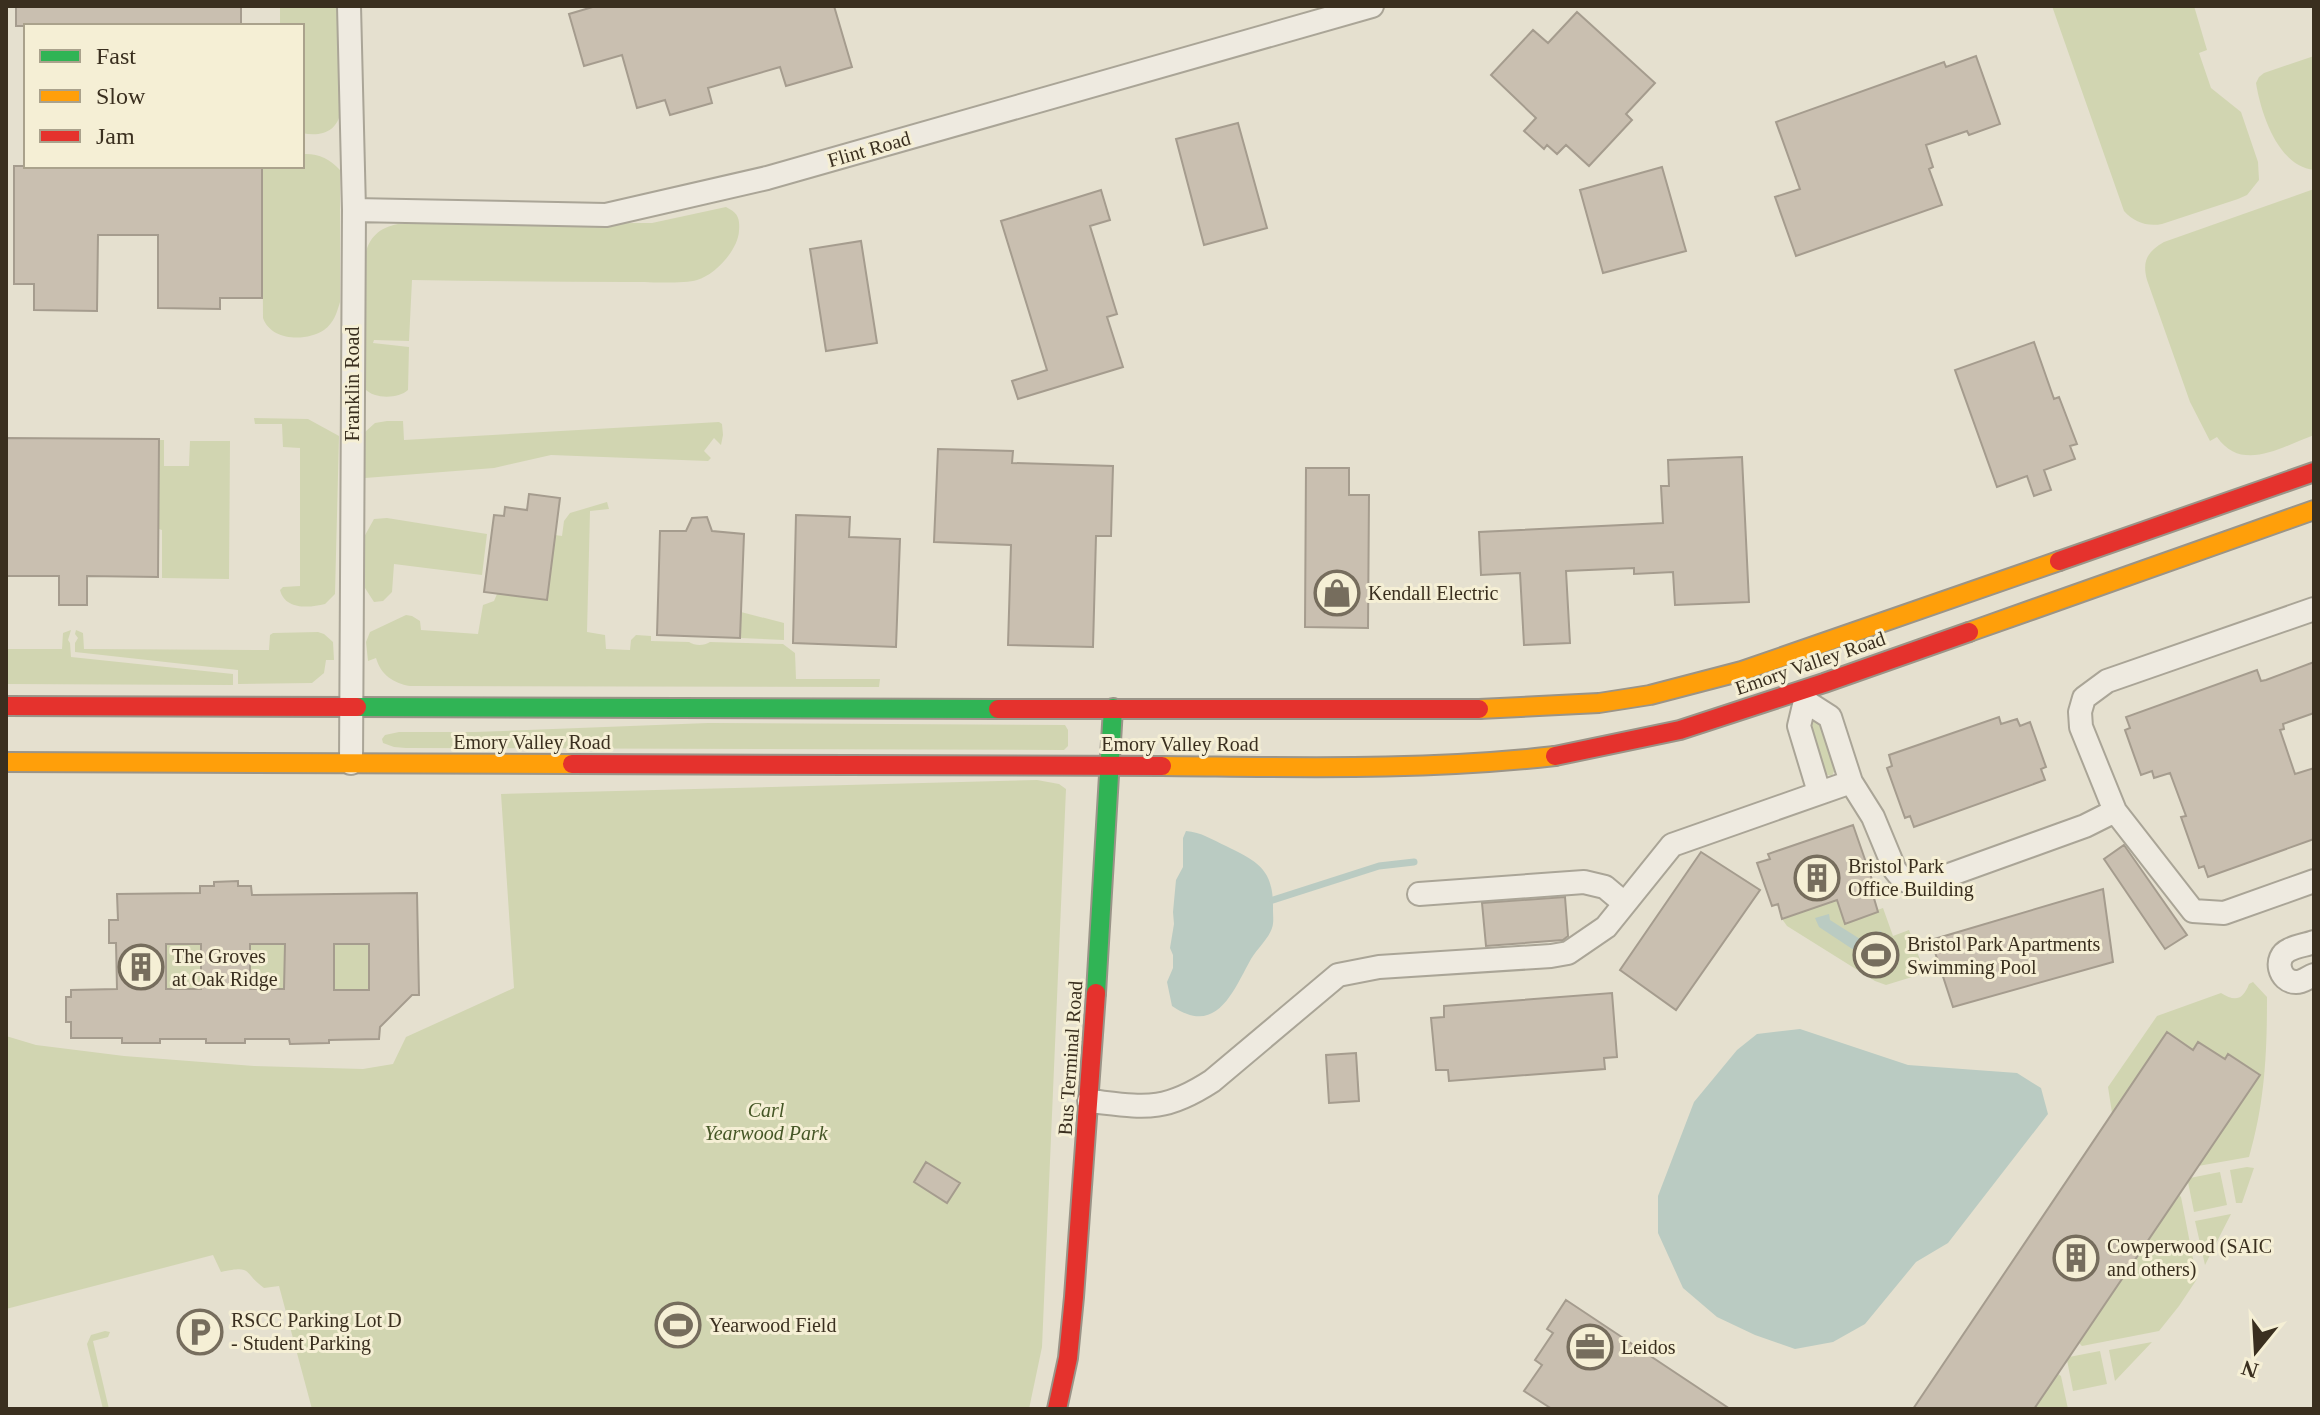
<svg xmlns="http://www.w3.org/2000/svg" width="2320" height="1415" font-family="'Times New Roman',serif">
<rect width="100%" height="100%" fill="#e5e0cf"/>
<path fill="#d1d5b1" d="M280 6H341V111C337 132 321 137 302 133V26H280Z
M2052 6H2194L2207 50 2199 53 2211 88 2241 112 2258 162 2259 180 2247 195 2238 199 2162 224C2147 227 2134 222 2124 211Z
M2314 56V170C2278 166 2261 114 2256 83L2259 77 2264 73Z
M302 154C318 153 329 158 340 170V302C337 312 334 323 324 330 306 342 271 341 263 318L262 166H302Z
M2314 189V435C2281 447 2242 473 2217 437L2210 441 2190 402 2147 280C2142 261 2147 252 2164 242Z
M726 207C738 213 740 218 739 231 738 250 715 275 697 280 685 284 644 282 629 282 557 282 484 281 412 280L409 341 374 340 373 343 409 347 408 390C398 399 374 399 365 389V256C369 237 379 228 398 224L652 223Z
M254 418 308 419 339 436 335 594 325 604C309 608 285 610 280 590L283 587 300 586V448L283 447 282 424H255Z
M387 421H403L404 440 719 422 722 424 723 435 721 445 714 438 704 451 711 458 708 461 551 455 494 468 365 478V432L375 423Z
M159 440H164V466H189L190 441H230L229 579 162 578V530L159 529Z
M607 502 609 509 590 511 587 632 605 635 606 649 630 650 631 640 636 635 651 636V641L689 642C695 646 704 646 710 642L783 644 795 653 796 679H880L879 687 410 686C393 683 381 675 376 658L368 661 366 642 370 632 406 615 412 616 420 621 421 630 478 634 483 605 494 601 497 594 546 600 555 535 562 536 564 521 570 513Z
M387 518 487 534 482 575 394 564 392 592 383 601 374 602 365 588 364 537 374 519Z
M741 612 784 623V640L740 638Z
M71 630 68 640 70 643 71 657 233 674V685L6 684V649H62L63 633Z
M76 630 83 633 84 649 269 650 270 635 273 633 318 632 324 634 333 642 334 660H326L324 673 312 683 238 684V670L75 652V643L78 638 75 634Z
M1808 717 1818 720 1835 769 1832 776 1824 774Z
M708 723 1065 725 1068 730V746L1064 750 406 748 394 747 383 743 382 739 385 735 399 732H475Z
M1037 780 1059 784 1066 789 1042 1347 1029 1409H312L279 1286 264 1288C242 1272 254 1265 221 1272L213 1255 6 1309V1036L36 1045 124 1056 254 1066 363 1069 393 1064 406 1037 514 988 501 794Z
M1837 900 1846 923 1878 912 1877 910 1883 908 1893 936 1909 930 1925 973 1886 985 1875 981 1787 926 1782 919Z
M166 944H201V989H166Z
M250 944H285L284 989H250Z
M334 944H369V990H334Z
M2253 982 2267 997C2267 1053 2265 1102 2249 1157L2198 1166 2259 1075 2229 1054 2225 1059 2199 1042 2193 1050 2167 1033 2112 1113 2108 1087 2157 1016 2221 993C2235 1002 2243 1000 2249 984Z
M2247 1167 2254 1168 2242 1203H2236L2230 1170Z
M2220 1172 2227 1205 2194 1212 2188 1182 2190 1178Z
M2179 1195 2181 1197 2197 1279 2179 1306 2159 1331 2082 1346 2079 1343Z
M2231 1214 2205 1265 2195 1221Z
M105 1331 110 1332 108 1337 93 1341 109 1409H103L87 1344 91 1335Z
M2152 1342 2115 1381 2109 1350Z
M2100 1351 2107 1384 2073 1391 2067 1360 2069 1357Z
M2058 1374 2061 1376 2068 1409H2034Z"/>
<path fill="#bacbc2" d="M1186 831C1201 832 1213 840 1226 846 1259 862 1274 870 1273 910 1273 915 1274 923 1272 928 1269 938 1257 949 1251 959 1233 991 1217 1037 1172 1006L1167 982 1173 968V955L1170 948 1174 924 1173 912 1176 880 1183 867V838Z
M1829 914 1830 920 1860 939 1881 931C1885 944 1896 965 1872 962L1819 927 1815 918Z
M1800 1029 1908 1065 2017 1073 2041 1088 2048 1114 1948 1243 1916 1262 1865 1324 1833 1342 1795 1349 1755 1335 1717 1317 1683 1288 1658 1233V1196L1694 1102 1737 1050 1757 1034Z"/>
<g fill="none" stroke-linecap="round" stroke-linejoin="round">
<path stroke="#bacbc2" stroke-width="7" d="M1273 900 1379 866 1414 862"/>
</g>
<path fill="#c9bfb0" stroke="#a59c8e" stroke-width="2" fill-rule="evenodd" d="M16 6H241V26H16Z
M596 6H834L852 67 786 86 780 67 708 88 712 103 670 115 665 100 637 108 622 55 584 66 569 14Z
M1577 12 1655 83 1626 114 1632 120 1589 166 1566 145 1557 154 1547 145 1544 149 1524 131 1536 118 1491 75 1533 30 1548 43Z
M1976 56 2000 124 1969 135 1967 131 1926 145 1933 167 1929 169 1942 205 1796 256 1775 197 1800 189 1776 122 1944 62 1946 67Z
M1238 123 1267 228 1204 245 1176 139Z
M14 166H262V298H220V309L158 308V235H98L97 311 34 310V284H14Z
M1662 167 1686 251 1603 273 1580 190Z
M1101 190 1110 220 1090 226 1117 314 1107 317 1123 367 1018 399 1012 381 1047 370 1001 221Z
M861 241 877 343 826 351 810 249Z
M2034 342 2054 399 2059 397 2077 444 2070 446 2075 459 2044 470 2051 490 2034 496 2027 476 1997 487 1955 370Z
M6 438 159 439 158 577 87 576V605H59V576H6Z
M938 449 1013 451 1012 463 1113 466 1111 536H1096L1093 647 1008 645 1011 545 934 542Z
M1742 457 1749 602 1675 605 1673 572 1634 574V568L1566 571 1570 643 1524 645 1520 573 1481 575 1479 532 1663 523 1661 486H1669L1668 460Z
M1306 468H1349V495H1369L1368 628 1305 627Z
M529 494 560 498 547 600 484 592 494 515 504 516 505 507 527 510Z
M796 515 850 517 849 537 900 539 896 647 793 643Z
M707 517 712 531 744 534 740 638 657 635 660 531H686L692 518Z
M2314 662V713L2283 724 2284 729 2280 730 2295 774 2314 768V839L2208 877 2204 866 2199 868 2181 817 2186 816 2170 773 2154 778 2152 771 2141 775 2125 730 2130 728 2126 717 2257 670 2261 681 2266 680Z
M1999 717 2001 724 2017 719 2020 726 2030 722 2046 767 2041 769 2045 780 1914 827 1910 816 1905 818 1887 768 1892 766 1889 755Z
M1853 825 1877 894 1873 895 1878 912 1845 924 1837 900 1782 919 1778 904 1772 906 1757 863 1770 859 1768 854Z
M2124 845 2187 935 2165 949 2104 859Z
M1701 852 1760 890 1676 1010 1620 970Z
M238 881V886H251L252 895 417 893 419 995H412L380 1027 379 1039 329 1040V1043L290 1044 289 1039H245V1043H206V1039H160V1043H122V1038H71V1022H66V997H71V990L117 989 116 943H109V920H118L117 894 200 893V886H214V882ZM166 944H201V989H166ZM250 944H285L284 989H250ZM334 944H369V990H334Z
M2103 889 2113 962 1953 1007 1931 940Z
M1565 897 1568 936 1563 940 1486 946 1482 903Z
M1612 993 1617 1057 1604 1058 1605 1069 1449 1081 1448 1070H1436L1431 1018 1444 1017V1006Z
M2167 1032 2193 1050 2198 1042 2225 1059 2228 1054 2260 1075 2034 1409H1913Z
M1356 1053 1359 1101 1329 1103 1326 1055Z
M926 1162 960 1183 947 1203 914 1182Z
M1566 1300 1730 1409H1552L1524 1391 1542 1365 1535 1360 1553 1333 1547 1329Z"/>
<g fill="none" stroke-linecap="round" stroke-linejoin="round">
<g stroke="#aaa597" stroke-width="26">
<path id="street" d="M349 6 354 210 351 763
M354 210 606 215 767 178 1372 6
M2314 609 2107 681 2084 698 2080 712 2081 727 2115 811 2193 911 2224 913 2314 881
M1819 792 1799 726 1805 701 1830 717 1851 782 1873 817 1895 870C1903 881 1911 885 1924 884L2085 826 2115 811
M1419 894 1584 882 1605 887 1624 903
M2314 942C2306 945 2296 946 2289 950 2273 957 2279 982 2296 982 2303 982 2308 977 2314 975
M1089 1101C1144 1107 1163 1113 1212 1081L1338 975 1379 967 1551 956 1568 953 1606 927 1672 845 1851 782"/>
</g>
<g stroke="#9a9488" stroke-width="22">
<path id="fast" d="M357 707 998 709
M1096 993 1113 708"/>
</g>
<g stroke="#9a9488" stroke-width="22">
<path id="slow" d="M1969 632 2314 510
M1479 709 1599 703 1650 695 1742 671 2059 561
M6 762 572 764
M1162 766C1293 767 1424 771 1555 756"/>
</g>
<g stroke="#9a9488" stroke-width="22">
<path id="jam" d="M2059 561 2314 472
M6 706 357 707
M998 709H1479
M1555 756 1680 730 1824 683 1969 632
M572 764 1162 766
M1057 1409 1068 1358 1074 1297 1096 993"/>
</g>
<use href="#street" stroke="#eeeae0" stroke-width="22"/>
<use href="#fast" stroke="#30b455" stroke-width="18"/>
<use href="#slow" stroke="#ff9f0a" stroke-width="18"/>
<use href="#jam" stroke="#e5322d" stroke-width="18"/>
</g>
<defs>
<g id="shop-ring" transform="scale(2.3)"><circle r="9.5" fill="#f5efd5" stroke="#766d5d" stroke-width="1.5"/><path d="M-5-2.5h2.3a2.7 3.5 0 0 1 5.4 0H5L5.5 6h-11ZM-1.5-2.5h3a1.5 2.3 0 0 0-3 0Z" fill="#766d5d"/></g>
<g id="building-ring" transform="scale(2.3)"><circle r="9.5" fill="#f5efd5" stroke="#766d5d" stroke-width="1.5"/><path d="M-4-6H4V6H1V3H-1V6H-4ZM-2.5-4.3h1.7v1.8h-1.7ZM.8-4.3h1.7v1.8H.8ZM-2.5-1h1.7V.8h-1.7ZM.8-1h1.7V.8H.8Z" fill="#766d5d"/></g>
<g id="stadium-ring" transform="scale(2.3)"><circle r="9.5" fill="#f5efd5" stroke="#766d5d" stroke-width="1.5"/><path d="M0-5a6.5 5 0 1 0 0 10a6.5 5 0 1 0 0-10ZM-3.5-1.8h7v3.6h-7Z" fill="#766d5d"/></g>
<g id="parking-ring" transform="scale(2.3)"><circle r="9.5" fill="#f5efd5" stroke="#766d5d" stroke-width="1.5"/><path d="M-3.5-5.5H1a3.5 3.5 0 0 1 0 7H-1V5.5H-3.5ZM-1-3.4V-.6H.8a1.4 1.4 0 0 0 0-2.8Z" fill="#766d5d"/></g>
<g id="office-ring" transform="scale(2.3)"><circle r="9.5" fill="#f5efd5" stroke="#766d5d" stroke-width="1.5"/><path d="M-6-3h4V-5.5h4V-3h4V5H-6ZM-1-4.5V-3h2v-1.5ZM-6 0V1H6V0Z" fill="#766d5d"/></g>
</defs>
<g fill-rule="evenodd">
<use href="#shop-ring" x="1337" y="593"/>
<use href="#building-ring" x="1817" y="878"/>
<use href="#stadium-ring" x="1876" y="955"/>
<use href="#building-ring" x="141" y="967"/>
<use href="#building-ring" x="2076" y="1258"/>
<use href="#stadium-ring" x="678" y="1325"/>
<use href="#parking-ring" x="200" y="1332"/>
<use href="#office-ring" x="1590" y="1347"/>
</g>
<g text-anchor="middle" stroke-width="6" stroke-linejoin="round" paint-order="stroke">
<g font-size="20" fill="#3a2f1f" stroke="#f5efd5">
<text transform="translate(869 149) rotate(-16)" y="7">Flint Road</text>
<text transform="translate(352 384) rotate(-90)" y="7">Franklin Road</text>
<text transform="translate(1810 663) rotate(-19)" y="7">Emory Valley Road</text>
<text x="532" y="749">Emory Valley Road</text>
<text x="1180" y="751">Emory Valley Road</text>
<text transform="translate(1070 1058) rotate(-86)" y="7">Bus Terminal Road</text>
</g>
<g font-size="20" fill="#3a2f1f" stroke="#f5efd5" text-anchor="start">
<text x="1368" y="600">Kendall Electric</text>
<text x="1848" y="873">Bristol Park<tspan x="1848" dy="23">Office Building</tspan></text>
<text x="1907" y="951">Bristol Park Apartments<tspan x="1907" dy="23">Swimming Pool</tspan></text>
<text x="172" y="963">The Groves<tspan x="172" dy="23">at Oak Ridge</tspan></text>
<text x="2107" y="1253">Cowperwood (SAIC<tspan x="2107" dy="23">and others)</tspan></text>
<text x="231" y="1327">RSCC Parking Lot D<tspan x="231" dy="23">- Student Parking</tspan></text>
<text x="709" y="1332">Yearwood Field</text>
<text x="1621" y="1354">Leidos</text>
</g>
<g font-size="20" font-style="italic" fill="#455626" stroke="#f5efd5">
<text x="766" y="1117">Carl<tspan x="766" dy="23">Yearwood Park</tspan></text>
</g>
</g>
<rect width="2320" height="1415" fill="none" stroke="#3a2f1f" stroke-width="16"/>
<rect x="24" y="24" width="280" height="144" fill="#f5efd5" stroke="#aaa28c" stroke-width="2"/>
<rect x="40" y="50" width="40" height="12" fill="#30b455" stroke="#aaa28c" stroke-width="2"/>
<text x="96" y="64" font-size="24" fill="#3a2f1f">Fast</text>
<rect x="40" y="90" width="40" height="12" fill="#ff9f0a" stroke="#aaa28c" stroke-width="2"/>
<text x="96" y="104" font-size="24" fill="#3a2f1f">Slow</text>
<rect x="40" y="130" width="40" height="12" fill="#e5322d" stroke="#aaa28c" stroke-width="2"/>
<text x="96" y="144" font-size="24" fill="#3a2f1f">Jam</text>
<g transform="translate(2256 1351) rotate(198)" stroke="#f5efd5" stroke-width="6" paint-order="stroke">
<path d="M0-6L14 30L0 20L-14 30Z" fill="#3a2f1f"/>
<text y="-12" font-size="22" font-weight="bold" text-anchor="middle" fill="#3a2f1f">N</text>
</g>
</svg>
